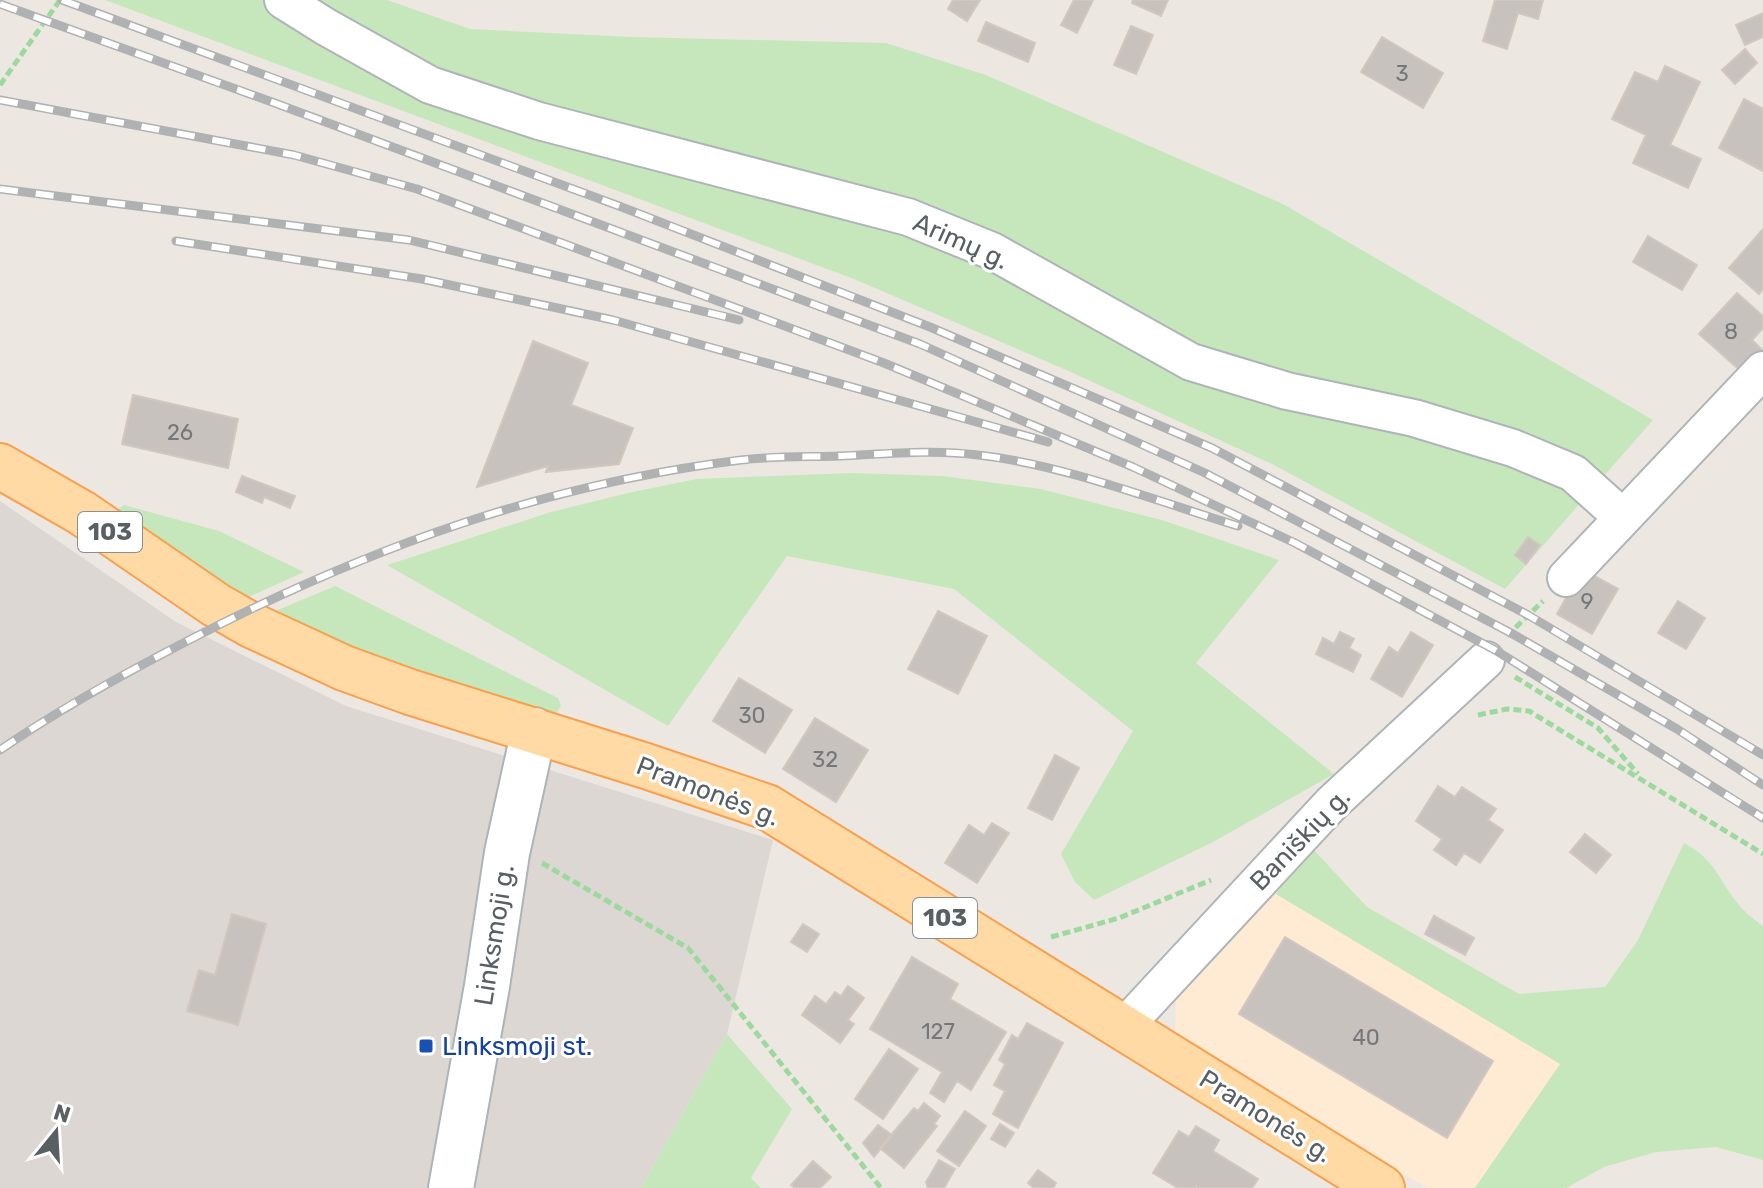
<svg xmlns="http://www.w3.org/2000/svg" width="1763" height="1188" font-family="Rubik,sans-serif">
<rect width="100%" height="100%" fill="#ede7e1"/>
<path fill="#ffead4" d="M1276 894 1561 1064 1475 1188H1427L1175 1036 1176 993Z"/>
<path fill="#dcd7d3" d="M0 501 176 622 346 706 773 840 727 1034 641 1188H0Z"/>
<path fill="#c6e7bb" d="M105 0H387L470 29 631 37 886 43 986 75 1283 204 1653 420 1505 589 1272 464 1064 369 854 279Z
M850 473 942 476 1041 489 1165 521 1279 560 1196 663 1334 774 1213 842 1094 900 1075 882 1061 854 1133 731 954 589 787 556 668 726 387 565 551 512 628 493 697 479Z
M124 505 219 531 304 572 242 600 124 517 118 509Z
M335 586 558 698 561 706 554 717 377 659 268 614Z
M1684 843C1717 861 1717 878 1739 905 1745 913 1755 920 1763 926V1160L1716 1147 1656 1152 1604 1167 1566 1188H1475L1560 1064 1276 894 1293 870 1313 849 1367 907 1519 994 1605 987 1638 940Z
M727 1034 792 1109 751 1178 761 1188H641Z"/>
<path fill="#c8c2be" stroke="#d2c7bf" stroke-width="2" d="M953 0H980L967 21 948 9Z
M1074 0H1093L1077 33 1061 25Z
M1133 0H1168L1161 16 1132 3Z
M1495 0H1543L1538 19 1518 13 1507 49 1483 41Z
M1763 13V37L1745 45 1736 25Z
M986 22 1035 43 1028 62 978 41Z
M1131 26 1153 35 1136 74 1114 65Z
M1382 37 1443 73 1423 108 1361 72Z
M1745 49 1757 63 1735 84 1722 70Z
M1665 66 1700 82 1670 145 1701 159 1688 188 1633 163 1646 135 1612 119 1635 72 1658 82Z
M1744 99 1763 109V171L1719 148Z
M1763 229V289L1759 294 1729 268Z
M1648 236 1697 265 1682 290 1633 262Z
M1737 293 1763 316V328L1752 340 1762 350 1742 372 1699 334Z
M533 341 588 363 571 405 633 428 619 464 546 472 548 466 477 487Z
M133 395 238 419 228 468 122 444Z
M242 476 295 496 290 508 264 497 262 503 236 492Z
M1528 537 1540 545 1526 564 1515 555Z
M1582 569 1618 589 1592 634 1557 614Z
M1678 601 1705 618 1686 649 1658 633Z
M938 611 987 636 958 694 908 669Z
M1340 632 1354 639 1349 648 1361 655 1353 672 1316 654 1323 638 1334 644Z
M1411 632 1433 645 1402 697 1371 679 1389 647 1398 653Z
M739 678 792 710 765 753 713 721Z
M815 718 868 750 836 802 783 769Z
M1055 755 1079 768 1052 820 1028 808Z
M1438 786 1455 797 1462 787 1496 809 1488 820 1503 830 1480 863 1464 853 1456 865 1434 850 1442 839 1416 821Z
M992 823 1009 833 977 883 945 863 969 825 984 835Z
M1585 834 1611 855 1596 873 1570 852Z
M232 914 266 924 238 1025 187 1011 199 970 215 975Z
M1434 916 1474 938 1465 955 1425 934Z
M803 924 819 934 807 952 791 942Z
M1285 937 1493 1061 1447 1138 1239 1014Z
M912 957 958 984 950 999 1006 1032 971 1090 957 1081 944 1102 930 1093 942 1072 870 1029Z
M848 986 864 998 848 1020 854 1024 840 1043 802 1015 815 996 826 1004 835 992 841 996Z
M1027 1023 1063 1043 1018 1128 993 1114 1005 1091 994 1085 1005 1064 999 1060 1012 1035 1018 1039Z
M889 1049 918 1069 883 1119 855 1099Z
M924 1103 940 1116 934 1124 937 1126 904 1168 880 1148 914 1108 918 1111Z
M965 1111 986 1126 959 1166 937 1151Z
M1000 1124 1014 1133 1005 1147 991 1139Z
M878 1125 892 1135 874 1157 863 1143Z
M1196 1126 1219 1140 1213 1151 1258 1179 1252 1188H1200L1196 1186 1195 1188H1178L1153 1173 1179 1131 1189 1137Z
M939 1160 955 1169 944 1188H928L926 1182Z
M813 1161 831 1177 820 1188H795L791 1185Z
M1038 1170 1056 1183 1053 1188H1034L1028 1183Z"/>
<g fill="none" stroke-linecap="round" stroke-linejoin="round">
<g stroke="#afb4b7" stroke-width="40">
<path id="minor" d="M283 0 326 27 430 85 539 121 908 217 992 251 1191 362 1287 391 1414 418 1513 448 1573 473 1622 517
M1566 578 1763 370
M1123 1028 1331 804 1486 660"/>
</g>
<g stroke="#adb4b7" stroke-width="48">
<path id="secondary" d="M451 1188 487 986 507 853 534 730"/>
</g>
<g stroke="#f99f4e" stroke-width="48">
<path id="primary" d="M0 466 82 513 216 605 251 625 344 668 410 692 646 766 767 807 1382 1188"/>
</g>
<path stroke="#9dd99e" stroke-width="5" stroke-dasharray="8 4" stroke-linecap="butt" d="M0 85 60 0
M1507 636 1543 601
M1515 677 1598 728 1638 774
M1478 715 1507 709 1529 711 1763 854
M542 863 688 948 881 1188
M1051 937 1119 918 1211 880"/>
<use href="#minor" stroke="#fff" stroke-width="36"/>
<use href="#secondary" stroke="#fff" stroke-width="44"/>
<use href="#primary" stroke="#ffdaa4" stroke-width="44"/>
<g stroke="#b0b1b2" stroke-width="9">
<path id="rail" d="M62 0 619 206 930 327 1212 448 1528 615 1763 755
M0 4 272 102 920 344 1205 473 1511 633 1677 729 1763 785
M0 100 294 155 417 189 884 363 1133 467 1295 543 1495 650 1763 818
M0 189 409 240 739 320
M176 241 422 279 613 320 1048 442
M0 750C61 708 127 672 193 638 368 548 545 484 741 460 773 456 807 457 840 456 885 454 933 449 978 455 1061 464 1157 501 1238 526"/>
</g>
<use href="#rail" stroke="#fff" stroke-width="6" stroke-dasharray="18" stroke-linecap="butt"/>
</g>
<rect fill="#1a4fb4" stroke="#fff" stroke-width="3" x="418" y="1038" width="16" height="16" rx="4"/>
<g text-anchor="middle" stroke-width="6" stroke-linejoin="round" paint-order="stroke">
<g font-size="22" fill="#75787a">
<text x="1402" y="81">3</text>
<text x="1731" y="339">8</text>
<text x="180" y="440">26</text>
<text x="1587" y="609">9</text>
<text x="752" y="723">30</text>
<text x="825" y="767">32</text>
<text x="938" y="1039">127</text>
<text x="1366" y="1045">40</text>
</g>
<g fill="#fff" stroke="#8b9092" stroke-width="2">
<rect x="78" y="512" width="64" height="40" rx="6"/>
<rect x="913" y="898" width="64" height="40" rx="6"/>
</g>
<g font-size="24" font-weight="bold" fill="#596063">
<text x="110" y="540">103</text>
<text x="945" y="926">103</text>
</g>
<g font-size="26" fill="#596063" stroke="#fff">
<text transform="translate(961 241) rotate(24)" y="9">Arimų g.</text>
<text transform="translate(708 791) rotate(21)" y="9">Pramonės g.</text>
<text transform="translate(1300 839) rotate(-46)" y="9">Baniškių g.</text>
<text transform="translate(494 935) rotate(-81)" y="9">Linksmoji g.</text>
<text transform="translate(1266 1116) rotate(32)" y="9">Pramonės g.</text>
</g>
<g font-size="26" fill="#164399" stroke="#fff" text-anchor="start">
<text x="442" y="1055">Linksmoji st.</text>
</g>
</g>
<g transform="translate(56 1132) rotate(18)" stroke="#ffffff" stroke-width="6" paint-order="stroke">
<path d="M0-6L14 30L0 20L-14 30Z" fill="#596063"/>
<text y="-12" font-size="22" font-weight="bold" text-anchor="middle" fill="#596063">N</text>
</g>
</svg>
